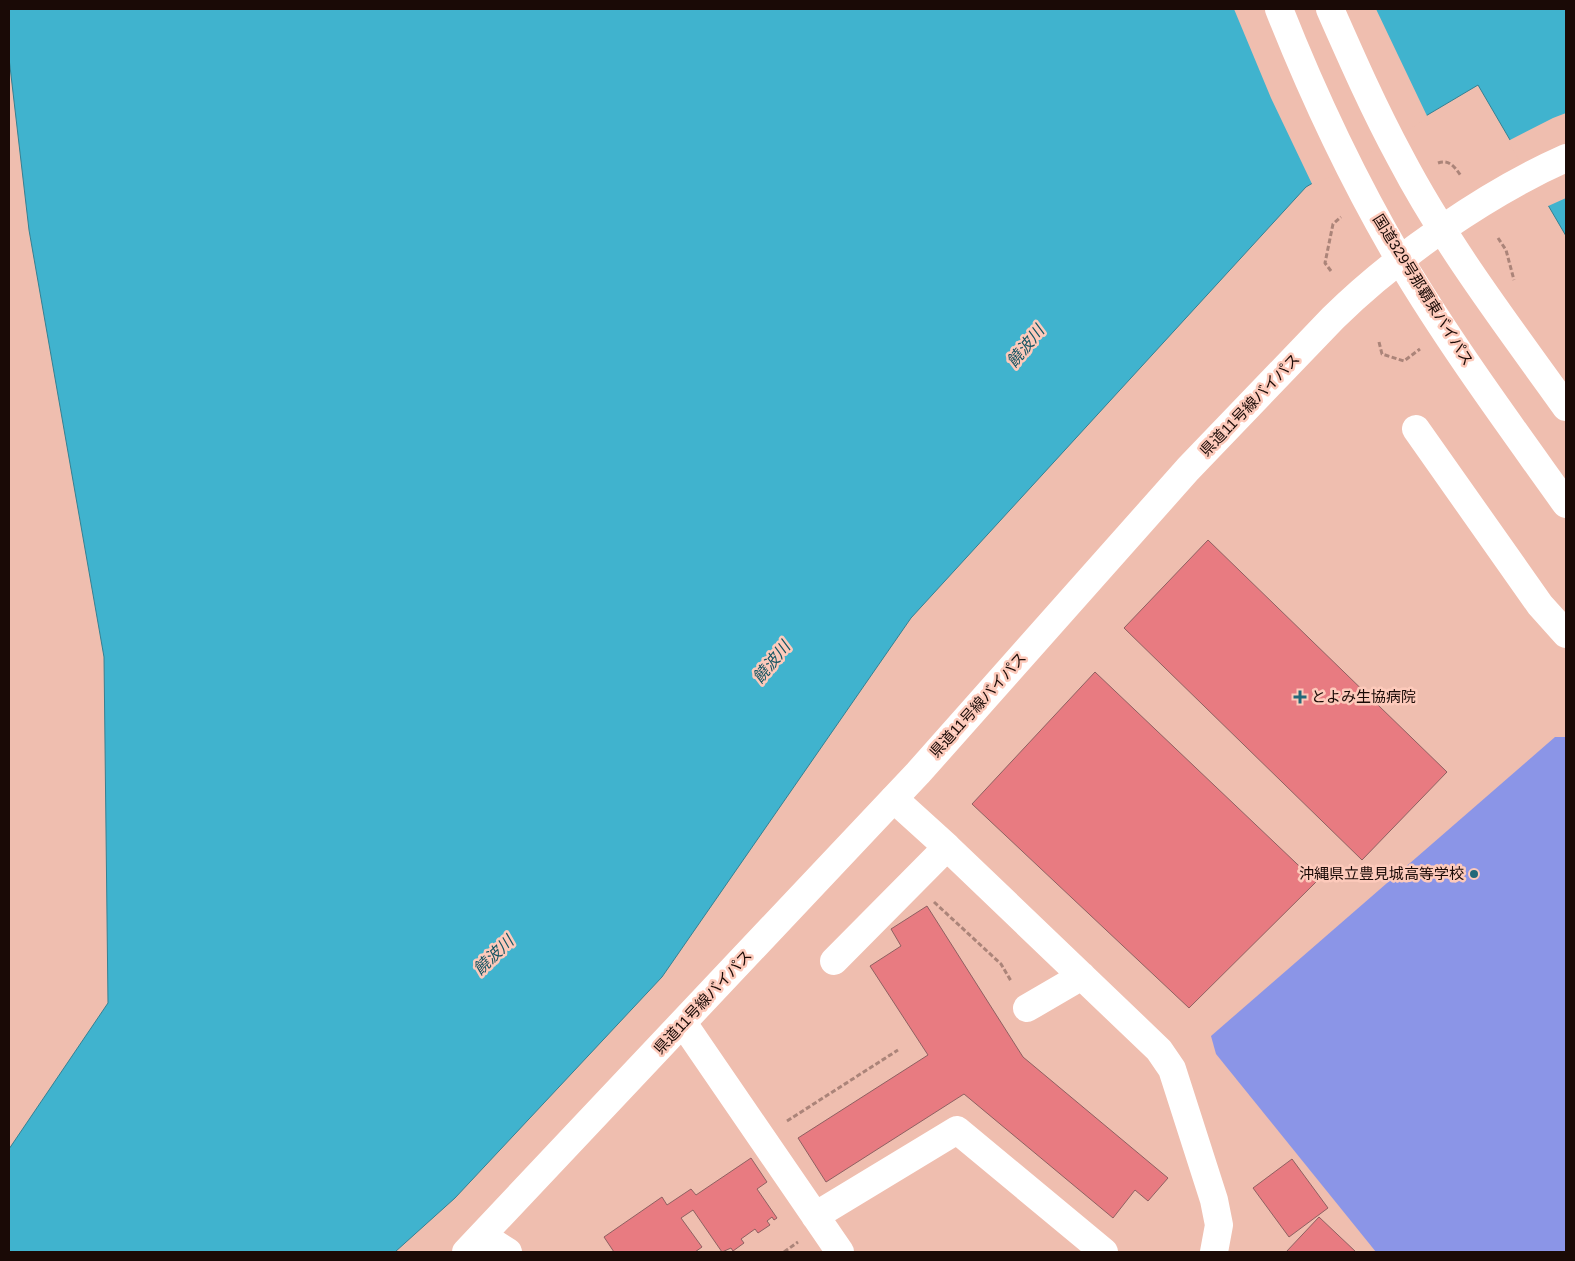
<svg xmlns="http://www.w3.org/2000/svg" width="1575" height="1261" font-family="Arial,'Noto Sans JP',sans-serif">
<rect width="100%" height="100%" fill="#efbeaf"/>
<path fill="#8b95e7" d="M1555 737H1566V1252H1376L1216 1054 1211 1036Z"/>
<path fill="#40b3ce" stroke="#358092" d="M9 9H1566V236L1478 85 1306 187 911 618 662 977 455 1198 395 1252H9V1149L108 1003 104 657 29 230 9 58Z"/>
<path fill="#efbeaf" d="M1234 9H1376L1428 118 1313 186 1271 98Z
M1566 113V198L1546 207 1508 141 1553 118Z"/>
<path fill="#e87b81" stroke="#8f6061" d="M1208 540 1447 772 1362 860 1124 628Z
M1095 672 1316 882 1189 1008 972 804Z
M927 906 1023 1057 1168 1178 1148 1201 1135 1190 1113 1218 964 1094 826 1182 798 1138 928 1055 870 966 901 946 891 929Z
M751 1158 767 1182 757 1189 777 1218 774 1220 772 1217 767 1221 770 1225 758 1233 755 1229 741 1239 744 1243 733 1251 731 1248 722 1252 693 1210 681 1218 702 1247 695 1252H614L604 1237 662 1197 667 1205 691 1189 696 1195Z
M1292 1159 1328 1208 1289 1237 1253 1188Z
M1319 1217 1356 1252H1286Z"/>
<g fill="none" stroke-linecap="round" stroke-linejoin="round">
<path stroke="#ab8479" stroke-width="3" stroke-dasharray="5 2.5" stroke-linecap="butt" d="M1438 163C1449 159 1455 167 1461 176
M1498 238 1506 250 1514 280
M1331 271 1325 263 1333 224 1341 217
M1379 342 1382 354 1404 361 1420 349
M934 902 1001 964 1011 981
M787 1121 898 1050
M784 1252 798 1242"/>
<path stroke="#fff" stroke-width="28" d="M1416 429 1540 605 1566 634
M894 799 947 847
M834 961 947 847 1159 1050 1172 1069 1214 1200 1219 1225 1214 1252
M1027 1008 1082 976
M683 1023 840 1252
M815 1216 957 1130 1104 1252
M483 1236 508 1252"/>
<path stroke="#fff" stroke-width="28" d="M466 1252 918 773 1188 469 1333 318C1395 257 1487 193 1566 158"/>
<path stroke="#fff" stroke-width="28" d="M1279 9C1313 95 1353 180 1400 260 1450 344 1509 424 1566 504
M1330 9C1352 59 1374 109 1400 157 1446 245 1508 326 1566 407"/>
</g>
<g fill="#236879" stroke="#fdcabb" stroke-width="2">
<path d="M1297.5 689.5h5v5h5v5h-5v5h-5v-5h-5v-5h5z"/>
<circle cx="1474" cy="874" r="5"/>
</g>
<g text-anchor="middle" stroke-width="5" stroke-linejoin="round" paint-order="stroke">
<g font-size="15" fill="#1a0a06" stroke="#fdcabb">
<text transform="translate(1423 290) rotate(58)" y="5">国道329号那覇東バイパス</text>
<text transform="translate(1250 405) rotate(-46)" y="5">県道11号線バイパス</text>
<text transform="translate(978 705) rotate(-48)" y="5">県道11号線バイパス</text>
<text transform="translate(703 1002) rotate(-47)" y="5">県道11号線バイパス</text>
</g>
<g font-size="15" fill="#1a0a06" stroke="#fdcabb" text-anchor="start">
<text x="1311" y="702">とよみ生協病院</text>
<text x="1464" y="879" text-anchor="end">沖縄県立豊見城高等学校</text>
</g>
<g font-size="16" font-style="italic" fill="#145462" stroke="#fdcabb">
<text transform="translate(1025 346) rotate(-51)" y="6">饒波川</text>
<text transform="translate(771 662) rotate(-51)" y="6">饒波川</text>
<text transform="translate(493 955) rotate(-44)" y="6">饒波川</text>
</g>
</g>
<rect width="1575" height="1261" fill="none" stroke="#1a0a06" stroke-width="20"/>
</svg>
